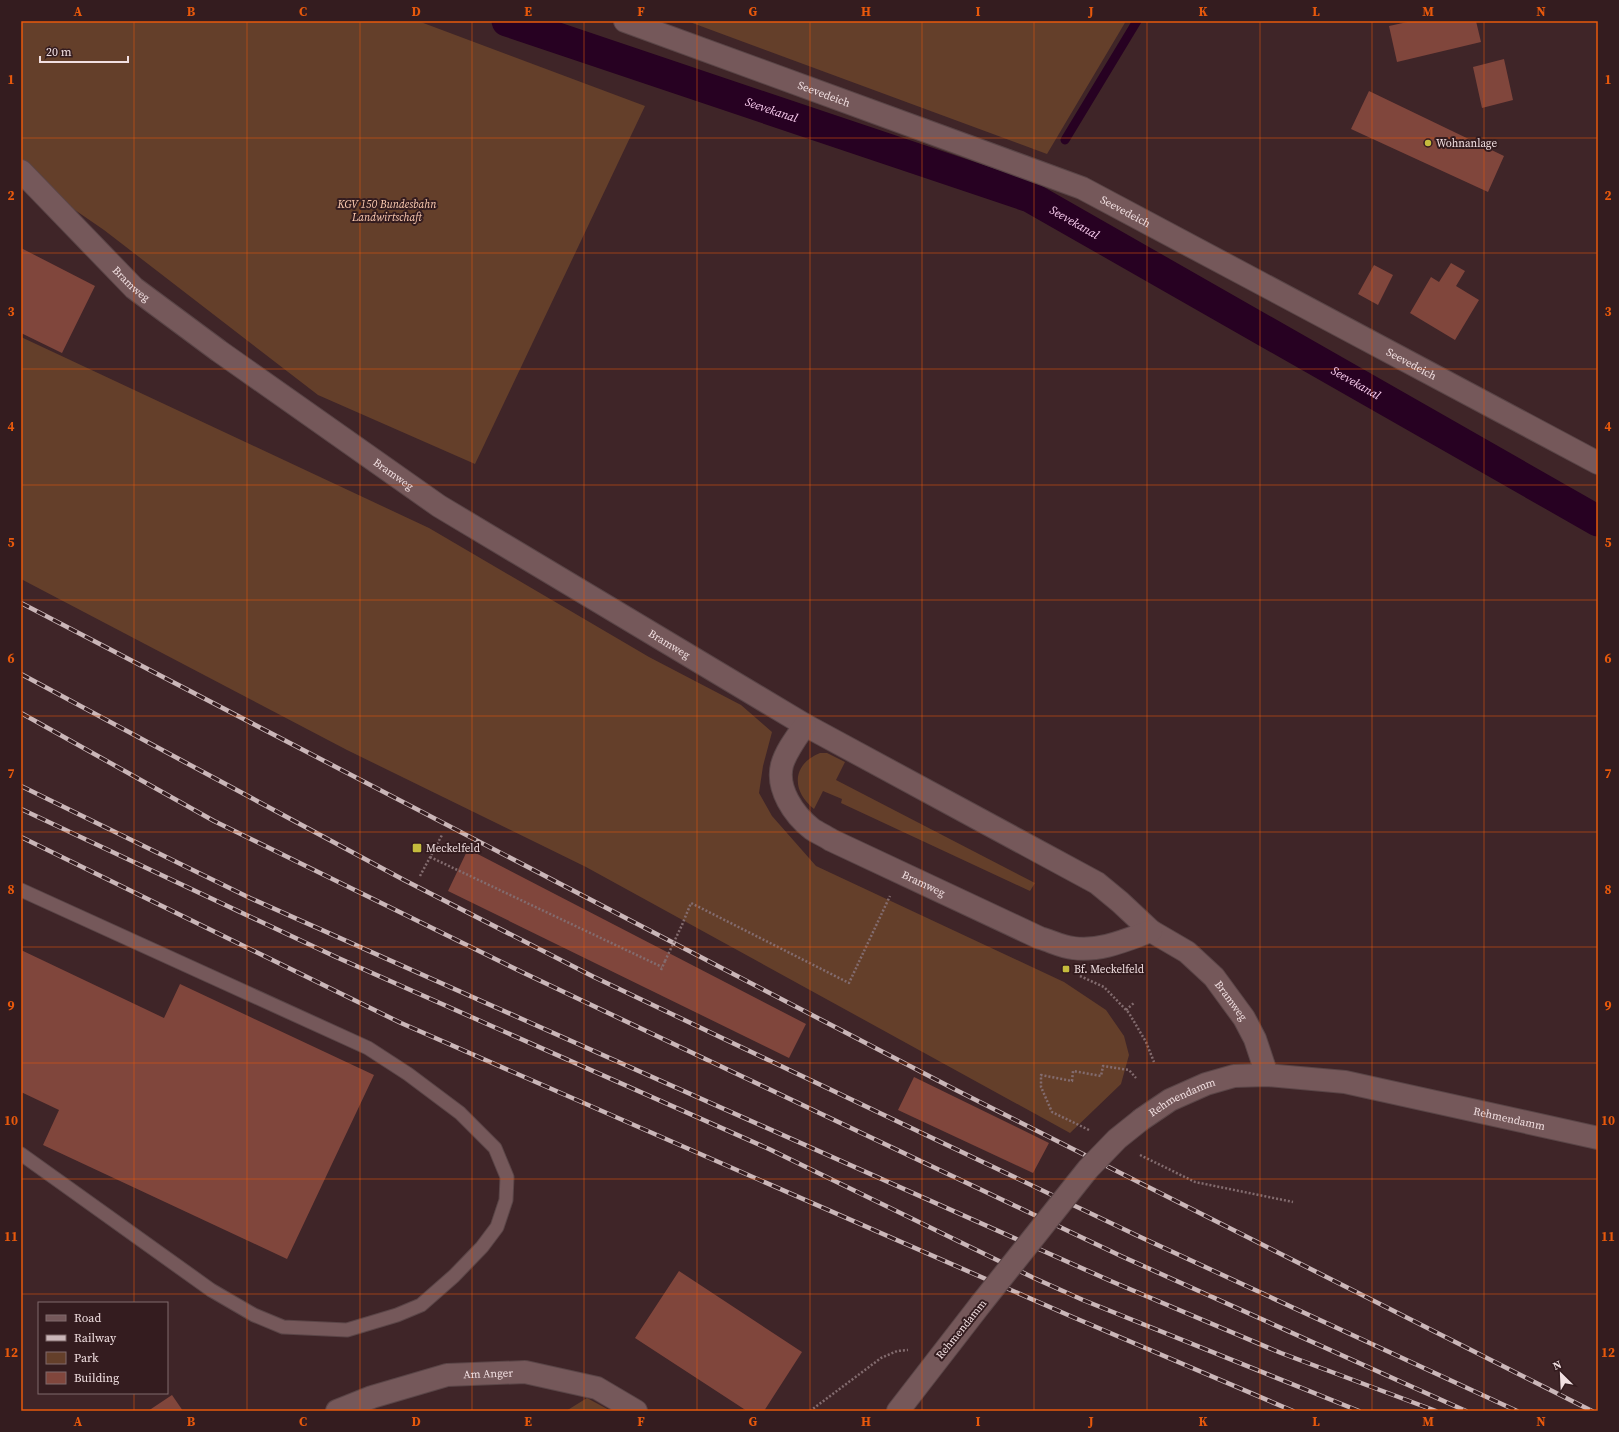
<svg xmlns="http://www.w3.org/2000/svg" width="1619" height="1432" font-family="'Source Serif 4',serif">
<rect width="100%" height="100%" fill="#3f2528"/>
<path fill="#643f2a" d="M21 21H418L645 106 475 464 318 395 104 230 21 173Z
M687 21H1126L1047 154Z
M21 337 429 528 649 657 741 705 772 732 763 766 759 793 772 816 816 866 1064 982 1106 1010 1124 1036 1129 1055 1121 1084 1070 1133 586 867 347 750 21 579Z
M820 753H827L845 762 836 780 1035 883 1030 891 841 803 842 799 823 791 814 809C791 791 792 764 820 753Z
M587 1398 611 1411H566Z"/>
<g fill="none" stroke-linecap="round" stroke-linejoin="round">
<path stroke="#270122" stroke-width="9" d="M1065 140 1137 21"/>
<path stroke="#270122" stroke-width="31" id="s1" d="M507 21 1030 197 1598 521"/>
</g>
<path fill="#80463c" d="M1412 21H1476L1481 42 1397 62 1389 26Z
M1504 59 1513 100 1482 108 1473 67Z
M1369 91 1504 156 1488 192 1351 129Z
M21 248 95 286 62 353 21 333Z
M1451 263 1465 271 1456 286 1479 300 1455 340 1410 313 1431 277 1439 282Z
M1374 265 1393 275 1378 305 1358 294Z
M468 849 806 1024 789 1058 448 891Z
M21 950 164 1018 180 984 374 1075 287 1259 43 1145 59 1110 21 1092Z
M914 1077 1049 1143 1033 1173 898 1110Z
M679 1271 802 1352 764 1411H747L635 1338Z
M172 1395 183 1411H148Z"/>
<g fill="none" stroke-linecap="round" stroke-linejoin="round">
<g stroke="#5a4547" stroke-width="15">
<path id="service" d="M21 890 368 1048 408 1074 460 1113 495 1148 507 1177 506 1200 497 1227 482 1247 454 1276 421 1305 397 1315 347 1330 283 1327 254 1315 211 1290 21 1154"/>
</g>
<g stroke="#5a4547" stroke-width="24">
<g id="minor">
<path id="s2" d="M625 21 1082 188 1598 463"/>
<path id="s3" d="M21 171 134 288 219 351 439 506 805 725 1097 883 1120 902 1151 931 1187 952 1214 977 1244 1018 1255 1039 1267 1075"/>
<path id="s4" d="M805 725C796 738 786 751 782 765 776 789 794 815 812 829 818 833 825 836 831 840L1040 938C1051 941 1062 947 1073 948 1100 952 1126 940 1151 931"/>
<path id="s5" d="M337 1411 372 1397 447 1375 525 1372 597 1388 636 1411"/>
</g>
</g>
<g stroke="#5a4547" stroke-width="24">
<g id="tertiary">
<path id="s6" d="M1142 1119 1170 1100 1206 1084 1234 1076 1267 1075 1345 1082 1598 1138"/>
<path d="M898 1411 980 1305"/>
</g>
</g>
<path stroke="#836c6f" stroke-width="2.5" stroke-dasharray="2 2" stroke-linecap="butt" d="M430 857 662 967
M420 876 442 835
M682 925 691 903 849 983 890 896
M661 970 665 961
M1080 976 1104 987 1129 1013 1146 1042 1154 1062
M1126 1010 1135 1002
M1089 1130 1052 1112 1041 1087V1075L1072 1081 1073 1071 1101 1076 1103 1066 1129 1070 1136 1078
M1140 1155 1195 1182 1293 1202
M810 1411 881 1358 897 1351 908 1350"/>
<use href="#service" stroke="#75585a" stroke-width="13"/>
<use href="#minor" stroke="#75585a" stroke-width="22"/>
<use href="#tertiary" stroke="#75585a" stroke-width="22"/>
<g stroke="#cab6b8" stroke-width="4.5">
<path id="rail" d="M21 603 956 1090 1592 1411
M21 674 404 880 594 977 1136 1235 1517 1411
M21 713 214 821 526 974 1121 1256 1466 1411
M21 786 250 898 1113 1282 1281 1353 1436 1411
M21 809 336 957 769 1149 1034 1278 1083 1300 1359 1411
M21 837 401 1023 1068 1315 1293 1411"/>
</g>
<use href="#rail" stroke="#341c1f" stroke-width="3" stroke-dasharray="9" stroke-linecap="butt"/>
<g stroke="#5a4547" stroke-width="24" stroke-linecap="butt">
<path id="tertiary-bridge" d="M980 1305 1088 1169 1117 1139 1142 1119"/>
</g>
<path stroke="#836c6f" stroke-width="2.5" stroke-dasharray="2 2" stroke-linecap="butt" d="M665 961 682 925"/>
<use href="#tertiary-bridge" stroke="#75585a" stroke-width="22"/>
</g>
<path fill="none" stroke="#e8590c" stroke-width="1" stroke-opacity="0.55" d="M134 21V1303M247 21V1411M360 21V1411M472 21V1411M584 21V1411M697 21V1411M810 21V1411M922 21V1411M1034 21V1411M1147 21V1411M1260 21V1411M1372 21V1411M1484 21V1411M21 138H1598M21 253H1598M21 369H1598M21 485H1598M21 600H1598M21 716H1598M21 832H1598M21 947H1598M21 1063H1598M21 1179H1598M21 1294H1598M134 1393V1411"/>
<g fill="#c5bc3d" stroke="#341c1f" stroke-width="1.5">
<circle cx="1428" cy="143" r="4"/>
<rect x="412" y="843" width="10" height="10" rx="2"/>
<rect x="1062" y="965" width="8" height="8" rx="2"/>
</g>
<g text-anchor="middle" stroke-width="4" stroke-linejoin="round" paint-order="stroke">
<g font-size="11" fill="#f2e0e2" stroke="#341c1f">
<text dy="4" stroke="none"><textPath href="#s2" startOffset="212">Seevedeich</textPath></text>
<text dy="4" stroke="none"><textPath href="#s2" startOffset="536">Seevedeich</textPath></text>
<text dy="4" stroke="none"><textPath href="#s3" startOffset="158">Bramweg</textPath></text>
<text dy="4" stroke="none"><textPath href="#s2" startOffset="860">Seevedeich</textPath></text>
<text dy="4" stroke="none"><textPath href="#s3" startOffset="482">Bramweg</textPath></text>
<text dy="4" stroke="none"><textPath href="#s3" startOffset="806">Bramweg</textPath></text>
<text dy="4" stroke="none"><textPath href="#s4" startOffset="245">Bramweg</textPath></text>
<text dy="4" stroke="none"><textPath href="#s3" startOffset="1476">Bramweg</textPath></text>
<text dy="4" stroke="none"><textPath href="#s6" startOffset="46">Rehmendamm</textPath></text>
<text dy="4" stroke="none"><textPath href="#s6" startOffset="382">Rehmendamm</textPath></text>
<text transform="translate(961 1329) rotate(-51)" y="4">Rehmendamm</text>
<text dy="4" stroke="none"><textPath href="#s5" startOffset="157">Am Anger</textPath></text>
</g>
<g font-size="11" fill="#f2e0e2" stroke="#341c1f" text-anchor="start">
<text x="1436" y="147">Wohnanlage</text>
<text x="426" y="852">Meckelfeld</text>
<text x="1074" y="973">Bf. Meckelfeld</text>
</g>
<g font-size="11" font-style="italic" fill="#ffcdb3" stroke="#341c1f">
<text x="387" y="208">KGV 150 Bundesbahn<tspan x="387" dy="13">Landwirtschaft</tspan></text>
</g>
<g font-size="12" font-style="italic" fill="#fed0f3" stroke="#341c1f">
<text dy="4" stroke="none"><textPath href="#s1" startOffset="279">Seevekanal</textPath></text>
<text dy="4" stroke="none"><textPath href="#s1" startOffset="603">Seevekanal</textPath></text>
<text dy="4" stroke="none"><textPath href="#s1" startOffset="927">Seevekanal</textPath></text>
</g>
</g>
<rect width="1619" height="1432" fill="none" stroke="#341c1f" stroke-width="44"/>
<rect x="38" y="1302" width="130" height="92" fill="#341c1f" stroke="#806a6d"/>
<rect x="46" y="1315" width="20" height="6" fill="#75585a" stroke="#806a6d"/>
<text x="74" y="1322" font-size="12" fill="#f2e0e2">Road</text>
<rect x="46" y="1335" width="20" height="6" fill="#cab6b8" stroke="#806a6d"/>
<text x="74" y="1342" font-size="12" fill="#f2e0e2">Railway</text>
<rect x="46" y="1352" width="20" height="12" fill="#643f2a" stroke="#806a6d"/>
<text x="74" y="1362" font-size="12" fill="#f2e0e2">Park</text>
<rect x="46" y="1372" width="20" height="12" fill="#80463c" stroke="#806a6d"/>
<text x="74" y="1382" font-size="12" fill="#f2e0e2">Building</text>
<g transform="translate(1561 1374) rotate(336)" stroke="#341c1f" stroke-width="3" paint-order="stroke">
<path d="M0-3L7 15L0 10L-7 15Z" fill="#f2e0e2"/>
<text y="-6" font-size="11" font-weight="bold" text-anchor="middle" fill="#f2e0e2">N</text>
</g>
<path d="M40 56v6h88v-6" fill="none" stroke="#f2e0e2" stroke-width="2"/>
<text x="46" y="56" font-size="12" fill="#f2e0e2" stroke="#341c1f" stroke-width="3" paint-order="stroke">20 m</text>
<rect x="22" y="22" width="1575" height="1388" fill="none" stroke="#e8590c" stroke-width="1.5"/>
<g font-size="13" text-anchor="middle" font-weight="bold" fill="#e8590c">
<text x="78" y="16">A</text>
<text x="191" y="16">B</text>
<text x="303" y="16">C</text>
<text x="416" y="16">D</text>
<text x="528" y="16">E</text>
<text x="641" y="16">F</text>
<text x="753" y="16">G</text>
<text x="866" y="16">H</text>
<text x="978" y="16">I</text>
<text x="1091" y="16">J</text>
<text x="1203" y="16">K</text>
<text x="1316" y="16">L</text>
<text x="1428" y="16">M</text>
<text x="1541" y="16">N</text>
<text x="11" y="84">1</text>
<text x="1608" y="84">1</text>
<text x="11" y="200">2</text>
<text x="1608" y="200">2</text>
<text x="11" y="316">3</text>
<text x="1608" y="316">3</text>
<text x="11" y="431">4</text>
<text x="1608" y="431">4</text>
<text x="11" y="547">5</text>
<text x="1608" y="547">5</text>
<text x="11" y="663">6</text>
<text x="1608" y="663">6</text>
<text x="11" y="778">7</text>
<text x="1608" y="778">7</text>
<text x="11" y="894">8</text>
<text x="1608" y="894">8</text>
<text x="11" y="1010">9</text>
<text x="1608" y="1010">9</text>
<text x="11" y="1125">10</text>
<text x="1608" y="1125">10</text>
<text x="11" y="1241">11</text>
<text x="1608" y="1241">11</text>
<text x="11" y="1357">12</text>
<text x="1608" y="1357">12</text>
<text x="78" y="1426">A</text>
<text x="191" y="1426">B</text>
<text x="303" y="1426">C</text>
<text x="416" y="1426">D</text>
<text x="528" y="1426">E</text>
<text x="641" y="1426">F</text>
<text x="753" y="1426">G</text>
<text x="866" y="1426">H</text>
<text x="978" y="1426">I</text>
<text x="1091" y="1426">J</text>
<text x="1203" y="1426">K</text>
<text x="1316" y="1426">L</text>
<text x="1428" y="1426">M</text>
<text x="1541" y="1426">N</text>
</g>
</svg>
